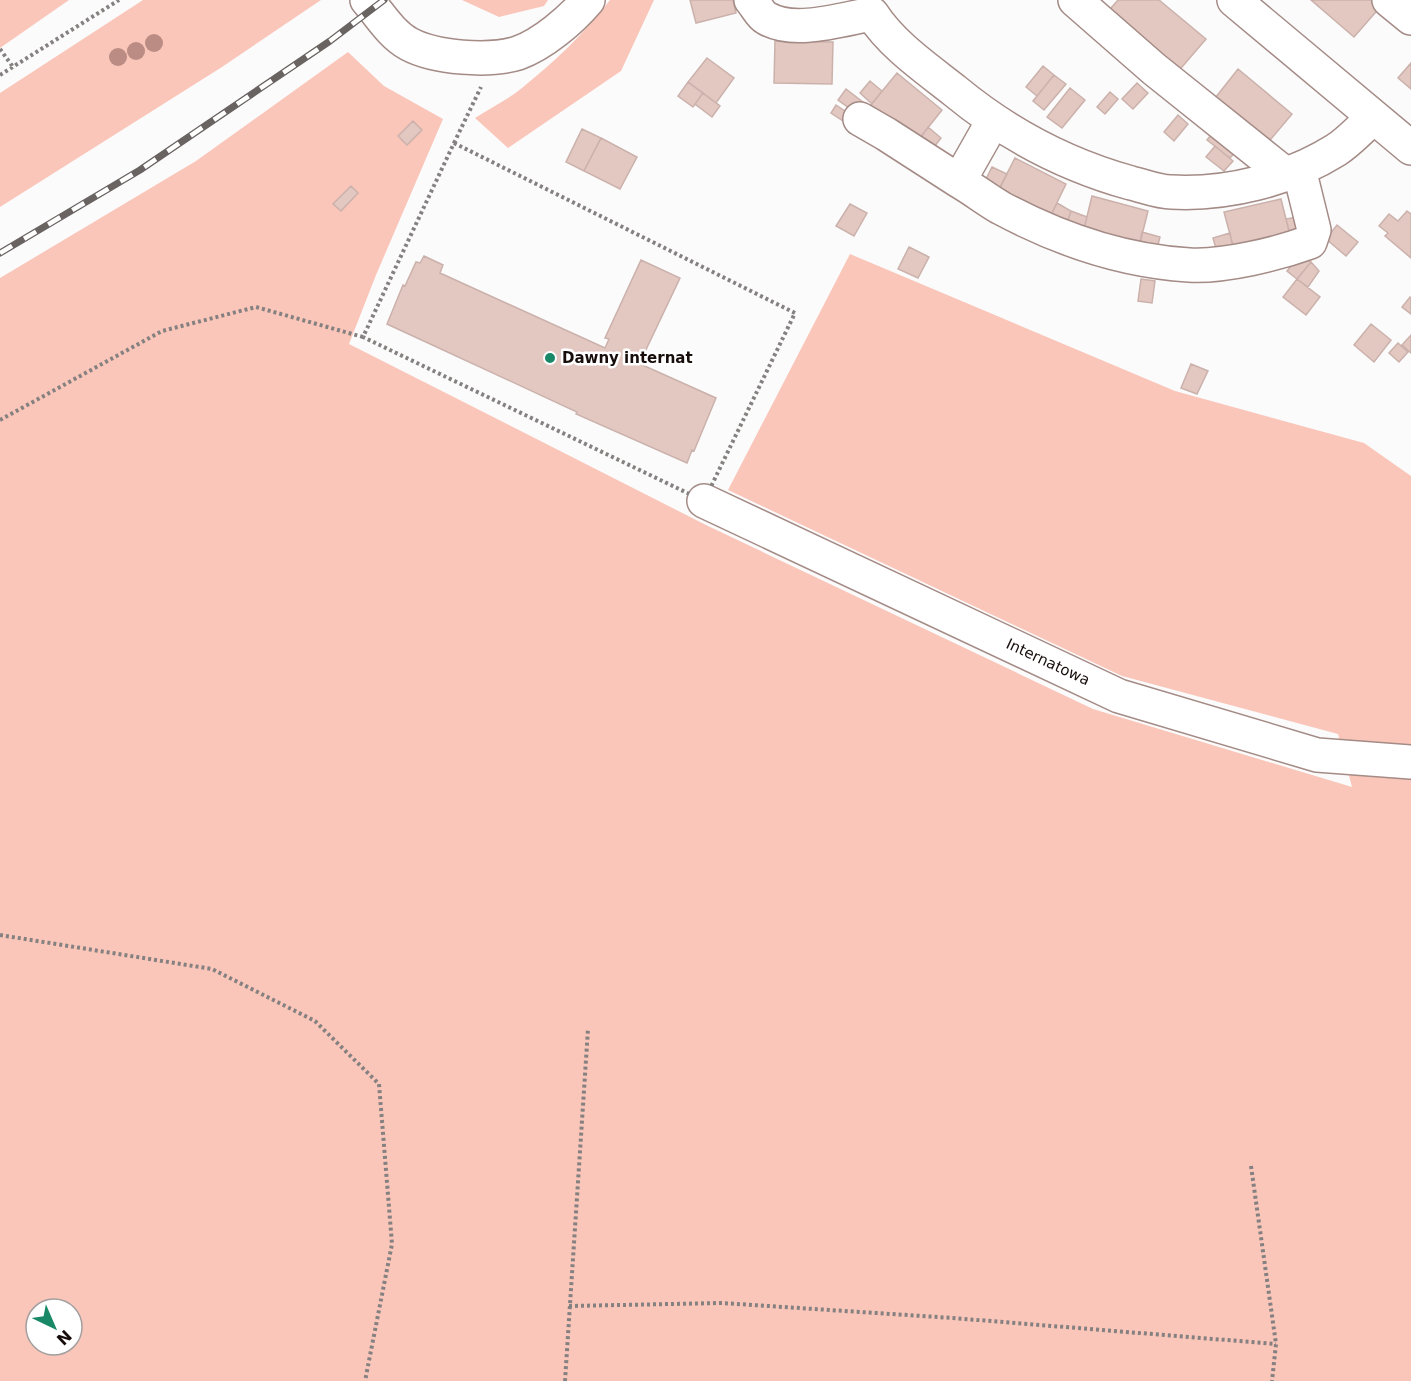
<svg xmlns="http://www.w3.org/2000/svg" width="1411" height="1381" font-family="'DejaVu Sans',sans-serif">
<rect width="100%" height="100%" fill="#fbfbfb"/>
<path fill="#fac6ba" fill-rule="evenodd" d="M0 0H69L0 48Z
M143 0H321L222 67 0 207V93Z
M462 0H548L544 6 499 17Z
M610 0H654L621 71 508 148 475 118C490 108 507 100 522 88 554 62 585 33 610 0Z
M348 52 384 86 443 119 376 275 349 344 708 526 1093 709 1352 787 1338 734 1122 676 728 490 850 254 1175 391 1364 443 1411 476V1381H0V278L196 161ZM36 1309H72V1345H36Z"/>
<path fill="#e2c8c1" stroke="#cbb1ab" stroke-width="1.5" d="M690 0H733L736 13 696 23Z
M1118 0H1159L1206 39 1176 74 1105 15Z
M1311 0H1377L1382 5 1354 37Z
M775 41 833 42 832 84 774 83Z
M707 58 734 78 716 103 688 82Z
M1411 63V89L1398 78Z
M1043 66 1054 75 1037 96 1026 87Z
M1238 69 1292 114 1265 146 1212 102Z
M897 73 942 110 915 144 870 106Z
M1054 75 1066 84 1044 110 1033 101Z
M870 81 882 91 872 104 860 93Z
M688 82 703 93 693 107 678 96Z
M1137 83 1148 93 1133 109 1122 99Z
M1070 88 1085 100 1062 128 1047 117Z
M846 89 864 103 856 113 838 100Z
M1110 92 1118 99 1105 114 1097 107Z
M703 93 720 106 712 117 695 104Z
M836 105 851 115 846 123 831 113Z
M1178 115 1188 124 1174 141 1164 132Z
M413 121 422 130 407 145 398 136Z
M928 127 941 138 931 151 919 140Z
M1217 128 1240 147 1230 158 1207 140Z
M582 129 601 138 584 171 566 162Z
M601 138 637 157 620 189 584 171Z
M1215 146 1233 161 1224 171 1206 157Z
M1015 158 1066 184 1048 221 996 195Z
M992 167 1007 174 998 192 983 185Z
M351 186 358 193 341 211 333 204Z
M1092 196 1148 211 1138 251 1082 237Z
M1281 199 1291 239 1235 253 1224 212Z
M1057 203 1071 211 1066 226 1050 217Z
M850 204 867 213 854 236 836 226Z
M1071 211 1087 217 1083 233 1066 226Z
M1407 211 1411 214V258L1385 236 1388 233 1379 226 1389 214 1398 221Z
M1302 216 1306 232 1290 235 1286 219Z
M1337 225 1358 242 1346 256 1326 239Z
M1142 232 1160 237 1156 252 1139 247Z
M1230 233 1233 248 1217 252 1213 238Z
M909 247 929 257 918 278 898 269Z
M1300 254 1311 262 1297 279 1287 271Z
M424 256 443 265 440 273 605 348 609 339 605 338 641 260 680 278 644 354 638 363 716 398 694 451 692 450 687 463 576 414 577 412 387 324 403 285 405 286 416 262 420 263Z
M1311 262 1319 271 1308 287 1297 279Z
M1141 279 1155 281 1152 303 1138 301Z
M1297 279 1320 297 1306 315 1283 297Z
M1410 297 1411 298V314L1402 307Z
M1371 324 1391 340 1374 362 1354 345Z
M1411 335V353L1402 345Z
M1398 343 1408 352 1399 362 1389 353Z
M1191 364 1208 371 1197 394 1181 388Z"/>
<g fill="none" stroke-linecap="round" stroke-linejoin="round">
<g stroke="#a48b86" stroke-width="36">
<path id="minor" d="M367 0C380 15 391 34 409 44 435 58 489 62 518 53 543 44 571 20 588 0
M751 0C756 5 760 15 766 18 794 35 843 19 872 14 892 45 926 68 955 91 1007 134 1066 165 1131 183 1144 186 1158 192 1171 192 1227 195 1288 180 1336 150 1350 141 1362 127 1374 117
M1075 0 1154 69 1284 173
M1234 0 1411 148
M1389 0 1411 18
M860 119 886 134 959 181 993 121
M959 181C973 189 987 200 1001 208 1059 239 1123 261 1189 265 1224 267 1277 254 1310 242L1314 230 1299 169
M704 501 1119 696 1317 755 1411 762"/>
</g>
<path stroke="#858180" stroke-width="4" stroke-dasharray="3 3" stroke-linecap="butt" d="M0 49 13 67
M0 75 119 0
M454 143 795 313 704 501 363 337Z
M454 143 481 87
M0 420 162 331 256 307 363 337
M0 935 212 969 315 1021 379 1084 392 1244 365 1381
M1251 1166 1276 1344 1272 1381
M569 1306 722 1303 953 1318 1276 1344
M565 1381 588 1029"/>
<use href="#minor" stroke="#fff" stroke-width="33"/>
<g stroke="#696362" stroke-width="7">
<path id="rail" d="M0 253 140 170 330 41 384 0"/>
</g>
<use href="#rail" stroke="#fff" stroke-width="4.5" stroke-dasharray="14" stroke-linecap="butt"/>
</g>
<g fill="#ba8c83">
<circle cx="154" cy="43" r="9"/>
<circle cx="136" cy="51" r="9"/>
<circle cx="118" cy="57" r="9"/>
</g>
<circle fill="#188867" stroke="#fff" stroke-width="2" cx="550" cy="358" r="6"/>
<g text-anchor="middle" stroke-width="5" stroke-linejoin="round" paint-order="stroke">
<g font-size="15" font-weight="bold" fill="#170e0c" stroke="#fff" text-anchor="start">
<text x="562" y="363">Dawny internat</text>
</g>
<g font-size="15" fill="#170e0c" stroke="#fff">
<text transform="translate(1048 662) rotate(25)" y="5">Internatowa</text>
</g>
</g>
<g transform="translate(54 1327) rotate(136)"><circle r="28" fill="#ffffff" stroke="#a29f9e" stroke-width="1.5"/>
<path d="M0-4.5L10 22L0 15L-10 22Z" fill="#188867"/>
<text y="-9" font-size="16" font-weight="bold" text-anchor="middle" fill="#170e0c">N</text>
</g>
</svg>
